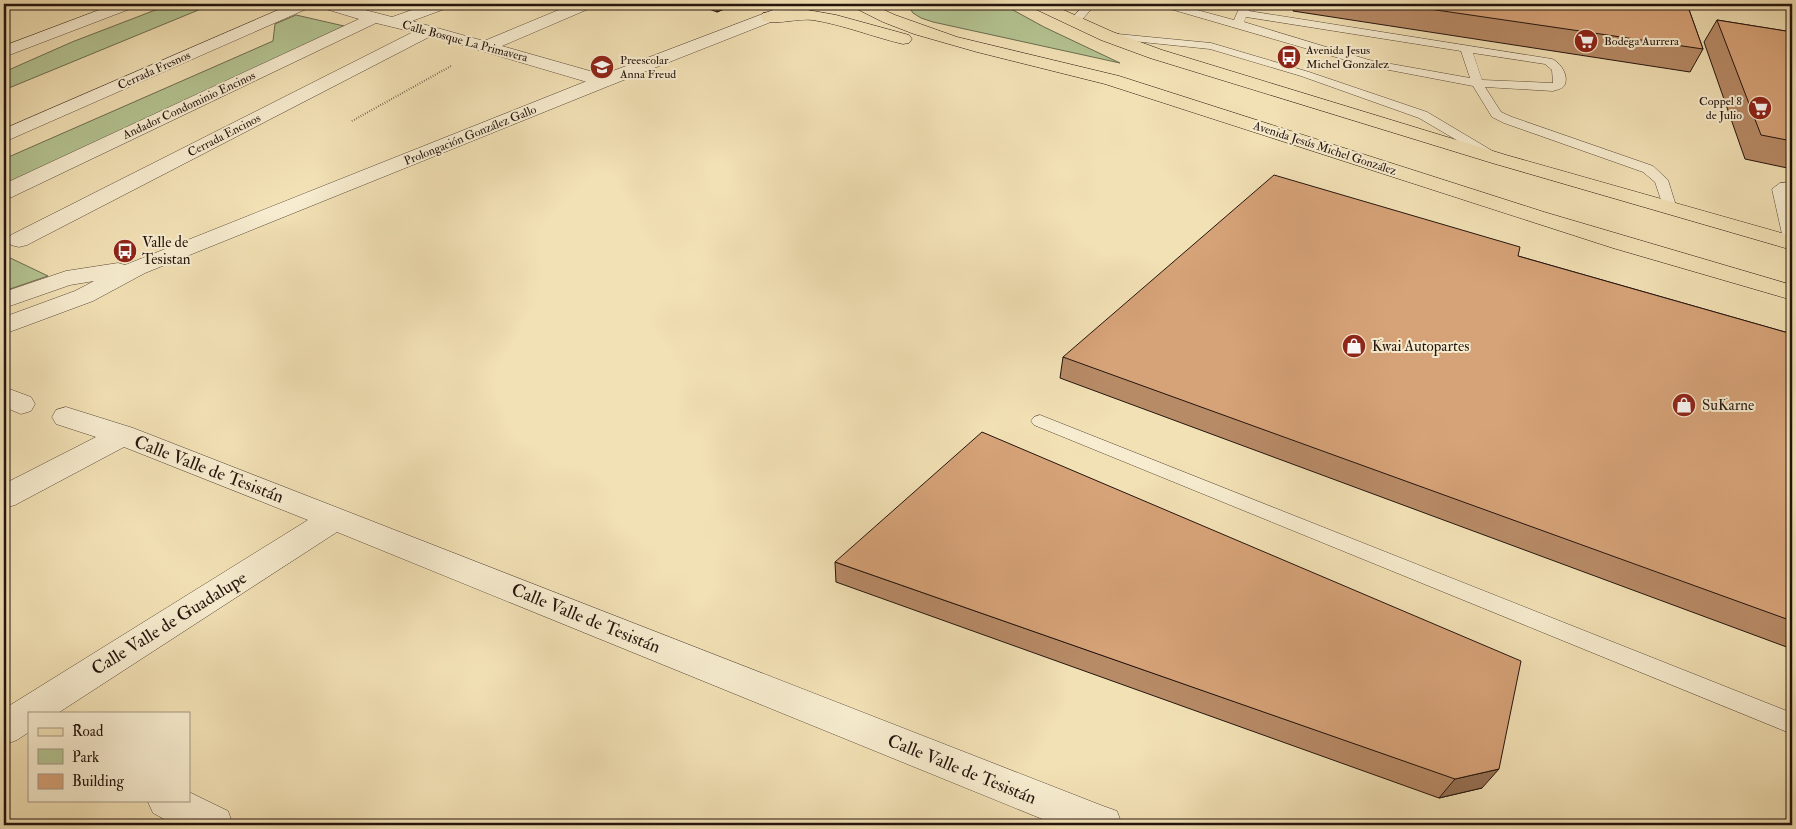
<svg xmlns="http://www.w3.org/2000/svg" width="1796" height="829" font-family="'IM FELL Double Pica',serif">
<rect width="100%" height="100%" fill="#f2e1b5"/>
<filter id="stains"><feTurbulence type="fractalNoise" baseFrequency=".004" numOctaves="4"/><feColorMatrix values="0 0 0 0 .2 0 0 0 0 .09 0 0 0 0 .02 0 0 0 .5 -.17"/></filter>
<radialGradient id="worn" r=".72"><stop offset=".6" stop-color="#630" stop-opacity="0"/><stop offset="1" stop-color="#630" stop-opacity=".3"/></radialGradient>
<path fill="#b4c492" stroke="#6c6c50" d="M171 4H213L4 90V72L72 42Z
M909 4H1002L1044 27 1120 63 933 22 921 18 913 13 909 7Z
M296 15 344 26 4 189V159L273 41 275 24Z
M4 255 48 276 4 291Z"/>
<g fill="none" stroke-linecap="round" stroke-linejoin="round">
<g stroke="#584737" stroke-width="1">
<path id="service" d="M1085 4H1096L1079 23H1071L1070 21 1071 19Z
M1159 4H1175L1234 20 1241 4H1251L1249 11 1552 59C1560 62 1570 76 1564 86 1562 89 1556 90 1553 91L1485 87 1501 112 1512 117 1653 166 1668 180 1677 209 1675 212H1665L1655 182 1643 172 1504 123 1492 117 1473 86 1363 65 1160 6ZM1246 17 1461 51 1470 78 1369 60 1244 22ZM1473 53 1545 64 1552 70 1553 83 1482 80Z
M1107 33 1211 43 1309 72 1427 112 1506 159 1504 162H1494L1419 118 1301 76 1210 49 1103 38 1102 36 1103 34Z
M1792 182V190L1786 191 1792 219 1791 247 1786 246 1784 243 1772 189 1780 183Z
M1040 415 1792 713V734L1034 425 1031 421 1034 417Z"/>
</g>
<g stroke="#584737" stroke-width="1">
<path id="minor" d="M115 4H137L135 7 4 57V46Z
M292 4H313L311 7 4 142V129Z
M317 4H342L392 17 429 4H452L450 7 412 21 484 41 573 4H595L593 7 502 46 611 77 613 81 611 85 604 87 431 36 27 245 19 247 11 245 8 240 11 235 413 32 376 23 12 197 4 198V184L359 19 319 7Z
M4 387 31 397 35 404 31 411 21 414 4 407Z
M66 407 133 428 1103 806 1117 811 1122 825H1057L337 532 58 713H29V732L17 740 4 745V709L308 520 124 447 15 505 4 508V484L96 437 56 424 52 417 56 410Z
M189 792 228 811 233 825H175L153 813 147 800H189Z"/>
</g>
<g stroke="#584737" stroke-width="1">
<path id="tertiary" d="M789 4H811L809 7 611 85 145 273 93 301 4 334V317L75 291 94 281 70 285 4 308V292L66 271 118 263 125 265 597 77Z"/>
</g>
<g stroke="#24140d" stroke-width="1">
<path id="primary" d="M851 4H871L895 15 957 37 1119 76 1544 212 1792 285V300L1613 248 1105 84 977 52 914 34 883 22 853 7Z
M1029 4H1050L1113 32 1162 50 1506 155 1792 236V250L1492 163 1150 58 1101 40 1031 7Z
M802 9 836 15 909 35 912 39 909 43 903 44C873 37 844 25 813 20 797 18 779 25 763 21L761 17 763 13Z"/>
</g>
<path stroke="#24140d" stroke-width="2" stroke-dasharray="0.5 2" stroke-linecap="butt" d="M352 121 451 66"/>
<use href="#service" fill="#f7eccf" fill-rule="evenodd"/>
<use href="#minor" fill="#f7eccf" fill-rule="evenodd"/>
<use href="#tertiary" fill="#f7eccf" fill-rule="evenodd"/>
<use href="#primary" fill="#f2e1b5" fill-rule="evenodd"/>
</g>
<path fill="#b88b67" stroke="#24140d" d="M696 4H736L717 12Z
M1295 4H1687L1703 49 1690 72 1293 11Z
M1717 20 1792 32V169L1745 159 1704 42Z
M1518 256 1792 334V649L1060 378 1063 357Z
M835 562 1482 788 1439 798 836 582Z"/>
<path fill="#967154" stroke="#24140d" d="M720 4H736L717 12 716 5Z
M1499 769 1482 788 1439 798 1455 779Z"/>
<path fill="#d6a278" stroke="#24140d" d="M1395 4H1687L1703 49Z
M1717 20 1792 32V141L1761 135Z
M1274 175 1520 247 1518 256 1792 334V621L1063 357Z
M982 432 1521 661 1499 769 1455 779 835 562Z"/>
<defs>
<g id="supermarket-disc" transform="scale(1.25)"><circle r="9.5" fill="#8f2418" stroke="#f7eccf"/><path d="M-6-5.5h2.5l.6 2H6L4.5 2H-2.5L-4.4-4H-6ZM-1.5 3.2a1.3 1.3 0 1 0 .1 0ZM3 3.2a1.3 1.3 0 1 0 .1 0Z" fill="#fff"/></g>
<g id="bus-disc" transform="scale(1.25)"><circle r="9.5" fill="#8f2418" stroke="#f7eccf"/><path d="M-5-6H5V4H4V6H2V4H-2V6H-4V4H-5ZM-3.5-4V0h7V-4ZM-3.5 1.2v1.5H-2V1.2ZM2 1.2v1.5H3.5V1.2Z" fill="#fff"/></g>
<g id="school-disc" transform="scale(1.25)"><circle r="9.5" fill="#8f2418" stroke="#f7eccf"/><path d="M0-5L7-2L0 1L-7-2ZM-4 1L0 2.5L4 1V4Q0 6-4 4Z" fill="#fff"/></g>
<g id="shop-disc" transform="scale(1.25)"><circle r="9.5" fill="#8f2418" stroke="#f7eccf"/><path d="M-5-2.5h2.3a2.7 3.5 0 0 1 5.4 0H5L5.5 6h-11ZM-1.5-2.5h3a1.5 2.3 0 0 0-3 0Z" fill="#fff"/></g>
</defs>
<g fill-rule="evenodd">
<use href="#supermarket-disc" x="1586" y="41"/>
<use href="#bus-disc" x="1289" y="57"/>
<use href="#school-disc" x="602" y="67"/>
<use href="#supermarket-disc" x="1760" y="108"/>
<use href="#bus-disc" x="125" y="251"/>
<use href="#shop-disc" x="1354" y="346"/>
<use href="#shop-disc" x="1684" y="405"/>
</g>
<g text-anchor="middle" stroke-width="4" stroke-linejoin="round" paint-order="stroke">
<g font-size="12" fill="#24140d" stroke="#f7eccf">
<text transform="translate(465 41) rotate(15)" y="4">Calle Bosque La Primavera</text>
<text transform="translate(154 70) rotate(-24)" y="4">Cerrada Fresnos</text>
<text transform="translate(189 105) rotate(-25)" y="4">Andador Condominio Encinos</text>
<text transform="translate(224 135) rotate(-27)" y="4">Cerrada Encinos</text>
<text transform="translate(470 135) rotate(-22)" y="4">Prolongación González Gallo</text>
<text transform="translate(1325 148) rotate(18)" y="4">Avenida Jesús Michel González</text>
</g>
<g font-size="12" fill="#24140d" stroke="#f7eccf" text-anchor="start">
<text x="1604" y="45">Bodega Aurrera</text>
<text x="1306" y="54">Avenida Jesus<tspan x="1306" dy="14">Michel Gonzalez</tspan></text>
<text x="620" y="64">Preescolar<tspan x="620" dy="14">Anna Freud</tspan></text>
<text x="1742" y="105" text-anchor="end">Coppel 8<tspan x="1742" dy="14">de Julio</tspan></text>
</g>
<g font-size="15" fill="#24140d" stroke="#f7eccf" text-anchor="start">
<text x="142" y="247">Valle de<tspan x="142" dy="17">Tesistan</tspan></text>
<text x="1372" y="351">Kwai Autopartes</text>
<text x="1702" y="410">SuKarne</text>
</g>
<g font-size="18" fill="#24140d" stroke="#f7eccf">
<text transform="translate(209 469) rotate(21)" y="6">Calle Valle de Tesistán</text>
<text transform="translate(586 618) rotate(22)" y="6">Calle Valle de Tesistán</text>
<text transform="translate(169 623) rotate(-32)" y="6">Calle Valle de Guadalupe</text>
<text transform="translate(962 769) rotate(22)" y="6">Calle Valle de Tesistán</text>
</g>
</g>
<rect width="1796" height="829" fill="none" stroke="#f2e1b5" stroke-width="20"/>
<rect x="5" y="5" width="1786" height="819" fill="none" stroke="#24140d" stroke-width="2.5"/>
<rect x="10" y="10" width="1776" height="809" fill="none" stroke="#24140d"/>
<rect x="28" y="712" width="162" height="90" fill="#f7eccf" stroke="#a39681"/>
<rect x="38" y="728" width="25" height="8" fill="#f2e1b5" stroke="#a39681"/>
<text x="72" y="736" font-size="15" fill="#24140d">Road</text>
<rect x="38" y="749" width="25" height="15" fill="#b4c492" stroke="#a39681"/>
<text x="72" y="762" font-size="15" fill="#24140d">Park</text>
<rect x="38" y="774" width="25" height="15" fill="#d6a278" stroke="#a39681"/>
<text x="72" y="786" font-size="15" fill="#24140d">Building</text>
<rect width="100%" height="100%" filter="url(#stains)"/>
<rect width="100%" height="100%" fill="url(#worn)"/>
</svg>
